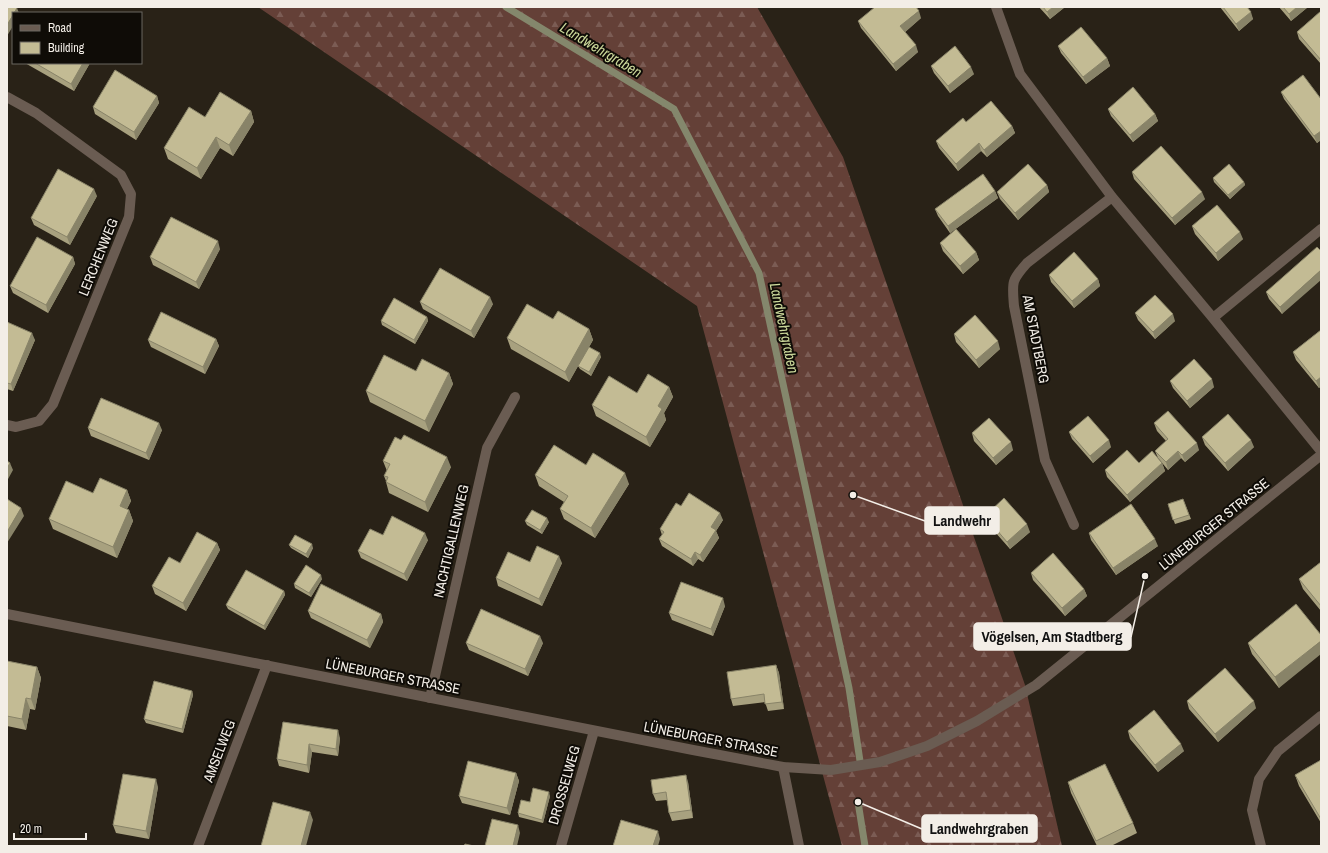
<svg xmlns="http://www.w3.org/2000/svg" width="1328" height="853" font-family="'Archivo Narrow',sans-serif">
<defs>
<pattern id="forest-firs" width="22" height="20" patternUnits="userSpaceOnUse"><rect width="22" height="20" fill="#644037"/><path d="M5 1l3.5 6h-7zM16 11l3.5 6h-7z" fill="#7b5c54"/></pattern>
</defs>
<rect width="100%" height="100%" fill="#292217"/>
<path fill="url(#forest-firs)" d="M258 7H757L843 157 1025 685 1062 846H842L697 306Z"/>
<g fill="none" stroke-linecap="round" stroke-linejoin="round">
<path stroke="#84876c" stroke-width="7" d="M506 7 674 109 759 273 849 688 860 761
M858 802 865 846"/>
<path stroke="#6a5c52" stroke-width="10" d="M996 7 1020 74 1112 197 1213 318
M7 97 36 113 121 175 131 194 129 217 53 404 39 421 16 427 7 425
M1321 229 1213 318 1321 451
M1074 525 1045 460 1014 306C1012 282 1011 281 1027 263L1112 197
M430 698 487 448 515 397
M783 767 799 846
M198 846 267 665
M561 846 594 731
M1261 846 1252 810 1259 779 1278 751 1321 716"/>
<path stroke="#6a5c52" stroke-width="10" d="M7 614 693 750 783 767 831 770 880 762 927 746 977 721 1036 685 1321 455"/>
</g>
<path fill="#a8a17f" d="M1039 7H1065L1050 19Z
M1220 7H1247L1253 19 1239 31Z
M1279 7H1308L1291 21Z
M1321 11V64L1299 39 1297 32Z
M921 18 905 32 918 52 896 71 861 28 858 21Z
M1058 46 1107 58 1110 66 1086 84 1061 53Z
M25 63H90L74 91Z
M931 66 974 74 950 93 934 73Z
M1281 92 1321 99V140L1317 143 1284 99Z
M157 96 159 103 136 140 95 114 93 107Z
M1108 109 1155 114 1158 121 1133 142 1111 116Z
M251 111 254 122 233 156 220 148 201 179 168 159 164 148 205 117Z
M966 122 1012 126 1015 133 987 157 981 151 958 171 939 148 936 141Z
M1132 172 1205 199 1175 225 1134 179Z
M1213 178 1244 182 1245 185 1230 199 1214 182Z
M1047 185 1049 192 1018 220 1000 199 997 192Z
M995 191 998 198 950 233 938 216 935 209Z
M97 196 70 245 34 225 31 218Z
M1192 226 1243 239 1218 261 1195 234Z
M940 243 976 252 979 260 963 274 943 251Z
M220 249 199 289 153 265 150 257Z
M1321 251 1282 314 1269 299 1266 292Z
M73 257 75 264 48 313 13 293 10 286Z
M1049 275 1098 279 1100 286 1074 308 1051 282Z
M420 302 493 304 474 338 423 309Z
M1135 313 1175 321 1155 339 1138 320Z
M427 317 428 321 415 344 382 325 381 321Z
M553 319 589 329 593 340 589 347 601 357 591 376 580 369 578 366 569 382 511 349 507 338Z
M7 322 35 340 13 391 7 389Z
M1321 330V386L1319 388 1296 360 1293 352Z
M954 334 1000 349 979 368 956 342Z
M216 339 219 346 205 374 151 347 148 340Z
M416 371 449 373 453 384 429 432 370 402 366 391Z
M1170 381 1214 387 1190 408 1173 388Z
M669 387 673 397 664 413 666 420 650 447 596 416 592 405 637 393Z
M1154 423 1199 450 1185 462 1181 458 1168 470 1158 458 1155 451 1166 441 1157 431Z
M88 428 162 430 149 460 91 436Z
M1069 432 1111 447 1093 463 1072 439Z
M972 433 1013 450 996 465 974 441Z
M1202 437 1254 447 1228 471 1205 445Z
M383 461 451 467 428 512 389 493 386 482V481L384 476 387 471Z
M1162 463 1165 471 1130 502 1107 477 1105 470Z
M586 465 629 484 595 538 564 519 560 509 564 502 539 486 535 475Z
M127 490 131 501 127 509 129 510 133 521 117 558 53 529 49 519 93 493Z
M1183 499 1191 519 1175 524 1168 504Z
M681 506 723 520 716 531 719 538 703 562 698 559 693 566 662 546 659 539 662 535 660 529Z
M985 516 1030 532 1010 549 987 523Z
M525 521 549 522 542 534 527 525Z
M1089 533 1158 546 1116 575 1091 540Z
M383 535 428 540 407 581 361 558 358 551Z
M217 543 220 550 186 611 155 594 152 586 180 563Z
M289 545 313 548 308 558 291 548Z
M530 562 562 563 542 606 498 586 496 578Z
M1321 562V611L1303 589 1299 579Z
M1031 573 1084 589 1087 596 1065 616 1033 580Z
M322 579 311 597 295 588 294 584Z
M284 591 285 595 265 630 228 609 226 605Z
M725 606 713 636 672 620 669 613Z
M308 611 381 614 383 622 370 648 311 618Z
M1321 635 1279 688 1252 654 1248 643Z
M466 643H543L528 676 469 650Z
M7 661 37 667 41 678 35 710 30 709 26 730 7 726Z
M776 665 779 673 784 709 768 711 765 702 733 706 731 699Z
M192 691 193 695 183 733 146 723 144 719Z
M1187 701 1256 708 1218 742 1189 709Z
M283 722 340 738 338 756 312 752 309 773 279 766 277 759Z
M1128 731 1184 751 1158 772 1130 739Z
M1321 760V823L1299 786 1295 775Z
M516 773 519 781 510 815 462 803 459 796Z
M688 782 693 818 672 821 669 813 667 800 656 801 653 794Z
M1068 782 1133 823 1137 833 1111 846H1097L1071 793Z
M158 787 149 839 116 833 113 825Z
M550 796 543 823 519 817 518 813Z"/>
<path fill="#888368" d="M1053 7H1065L1050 19 1047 12Z
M1297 7H1308L1291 21 1289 14Z
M17 8 19 13H14Z
M919 11 921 18 903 34 900 26Z
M1251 12 1253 19 1239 31 1236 24Z
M13 15V26L7 36V25Z
M916 45 918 52 896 71 893 64Z
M1107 58 1110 66 1086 84 1083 77Z
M83 63H90L74 91 71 84Z
M971 67 974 74 950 93 948 86Z
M157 96 159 103 136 140 134 132Z
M251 111 254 122 233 156 229 145Z
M1155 114 1158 121 1133 142 1130 135Z
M1012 126 1015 133 987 157 984 150Z
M1321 131V140L1317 143 1314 136Z
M216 137 220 148 201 179 197 168Z
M979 143 981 151 958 171 956 164Z
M1244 182 1245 185 1230 199 1228 195Z
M1047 185 1049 192 1018 220 1015 213Z
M94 189 97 196 70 245 67 237Z
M995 191 998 198 950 233 948 226Z
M1202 192 1205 199 1175 225 1172 218Z
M1240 232 1243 239 1218 261 1216 253Z
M218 241 220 249 199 289 196 282Z
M976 252 979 260 963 274 960 266Z
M73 257 75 264 48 313 46 305Z
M1321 270V280L1282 314 1280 307Z
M1098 279 1100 286 1074 308 1072 301Z
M490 297 493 304 474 338 471 331Z
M1173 314 1175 321 1155 339 1153 332Z
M427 317 428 321 415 344 414 340Z
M589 329 593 340 569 382 565 372Z
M32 333 35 340 13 391 11 384Z
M216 339 219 346 205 374 203 367Z
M998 341 1000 349 979 368 976 360Z
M600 353 601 357 591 376 589 372Z
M449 373 453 384 429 432 425 421Z
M1321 377V386L1319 388 1316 381Z
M1212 379 1214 387 1190 408 1187 401Z
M669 387 673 397 664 413 666 420 650 447 646 437 658 406Z
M159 423 162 430 149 460 146 453Z
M1109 440 1111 447 1093 463 1090 456Z
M1251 440 1254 447 1228 471 1225 463Z
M1011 442 1013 450 996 465 993 458Z
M1197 443 1199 450 1185 462 1182 455Z
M1178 451 1181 458 1168 470 1166 462Z
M447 457 451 467 428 512 425 502Z
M10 463 13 470 7 481V468Z
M1162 463 1165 471 1130 502 1127 495Z
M625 473 629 484 595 538 591 528Z
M127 490 131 501 123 516 120 506Z
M21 508 24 516 7 543V532Z
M129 510 133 521 117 558 113 547Z
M720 513 723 520 716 531 719 538 703 562 700 555 711 527Z
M547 518 549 522 542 534 540 530Z
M1027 524 1030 532 1010 549 1007 542Z
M425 533 428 540 407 581 404 574Z
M1155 539 1158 546 1116 575 1113 568Z
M217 543 220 550 186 611 183 603Z
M312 544 313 548 308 558 306 554Z
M695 552 698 559 693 566 691 559Z
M559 556 562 563 542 606 539 599Z
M321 575 322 579 311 597 309 593Z
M1084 589 1087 596 1065 616 1062 608Z
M284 591 285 595 265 630 264 626Z
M723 598 725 606 713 636 711 629Z
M381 614 383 622 370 648 367 640Z
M540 636 543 643 528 676 525 669Z
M1321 641V654L1279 688 1275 677Z
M776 665 779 673 784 709 782 702Z
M37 667 41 678 35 710 31 699Z
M192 691 193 695 183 733 182 729Z
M26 698 30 709 26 730 22 719Z
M1254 701 1256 708 1218 742 1215 734Z
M338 730 340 738 338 756 336 749Z
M309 744 312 752 309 773 307 765Z
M1181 744 1184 751 1158 772 1155 765Z
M516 773 519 781 510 815 507 808Z
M686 775 688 782 693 818 691 810Z
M156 779 158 787 149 839 146 831Z
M549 792 550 796 543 823 542 820Z
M310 812 313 820 306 846H301Z
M518 825 520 833 517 846H513Z
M658 831 660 839 658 846H653Z"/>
<path fill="#c3bb94" stroke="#888368" d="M7 7H16L17 8 14 13H13V15L7 25Z
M875 7H916L919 11 900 26 916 45 893 64 858 21Z
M1043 7H1053L1047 12Z
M1223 7H1247L1251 12 1236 24Z
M1283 7H1297L1289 14Z
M1321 11V60L1297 32Z
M1081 27 1107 58 1083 77 1058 46Z
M955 46 971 67 948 86 931 66Z
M35 63H83L71 84Z
M115 70 157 96 134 132 93 107Z
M1303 75 1321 99V131L1314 136 1281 92Z
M1133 87 1155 114 1130 135 1108 109Z
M220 92 251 111 229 145 216 137 197 168 164 148 189 107 205 117Z
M991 101 1012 126 984 150 979 143 956 164 936 141 963 118 966 122Z
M1161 146 1202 192 1172 218 1132 172Z
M1028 164 1047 185 1015 213 997 192Z
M1229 164 1244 182 1228 195 1213 178Z
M58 169 94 189 67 237 31 218Z
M983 174 995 191 948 226 935 209Z
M1217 205 1240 232 1216 253 1192 226Z
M171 217 218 241 196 282 150 257Z
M956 229 976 252 960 266 940 243Z
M37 237 73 257 46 305 10 286Z
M1317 247 1321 251V270L1280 307 1266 292Z
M1074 252 1098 279 1072 301 1049 275Z
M440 268 490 297 471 331 420 302Z
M1155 295 1173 314 1153 332 1135 313Z
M394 298 427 317 414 340 381 321Z
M527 304 553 319 558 311 589 329 565 372 507 338Z
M161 312 216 339 203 367 148 340Z
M975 315 998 341 976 360 954 334Z
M7 322 32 333 11 384 7 383Z
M1321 330V377L1316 381 1293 352Z
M589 347 600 353 589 372 578 366Z
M384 355 416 371 422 359 449 373 425 421 366 391Z
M1194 359 1212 379 1187 401 1170 381Z
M648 374 669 387 658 406 662 409 646 437 592 405 609 376 637 393Z
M101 398 159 423 146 453 88 428Z
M1168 411 1197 443 1182 455 1178 451 1166 462 1155 451 1168 439 1154 423Z
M1228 414 1251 440 1225 463 1202 437Z
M1088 416 1109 440 1090 456 1069 432Z
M989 418 1011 442 993 458 972 433Z
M404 435 447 457 425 502 386 482 388 477 384 476 390 464 383 461 395 437 401 440Z
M554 445 586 465 593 453 625 473 591 528 560 509 568 496 535 475Z
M1127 450 1139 463 1152 451 1162 463 1127 495 1105 470Z
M7 461 10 463 7 468Z
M100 478 127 490 120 506 129 510 113 547 49 519 66 481 93 493Z
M689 493 720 513 711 527 716 530 700 555 695 552 691 559 659 539 664 532 660 529 676 503 681 506Z
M1004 498 1027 524 1007 542 985 516Z
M7 499 21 508 7 532Z
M1183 499 1189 515 1173 520 1168 504Z
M1131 504 1155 539 1113 568 1089 533Z
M532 510 547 518 540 530 525 521Z
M392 516 425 533 404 574 358 551 370 529 383 535Z
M197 532 217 543 183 603 152 586 169 557 180 563Z
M295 535 312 544 306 554 289 545Z
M537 546 559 556 539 599 496 578 508 552 530 562Z
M1053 553 1084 589 1062 608 1031 573Z
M1321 562V606L1299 579Z
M306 565 321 575 309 593 294 584Z
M246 570 284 591 264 626 226 605Z
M681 582 723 598 711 629 669 613Z
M321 584 381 614 367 640 308 611Z
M1296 604 1321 635V641L1275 677 1248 643Z
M481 609 540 636 525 669 466 643Z
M7 661 37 667 31 699 26 698 22 719 7 716Z
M776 665 782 702 765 704 764 694 731 699 727 672Z
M1225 668 1254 701 1215 734 1187 701Z
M154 681 192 691 182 729 144 719Z
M1154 710 1181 744 1155 765 1128 731Z
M283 722 338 730 336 749 309 744 307 765 277 759Z
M1321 760V819L1295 775Z
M468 761 516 773 507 808 459 796Z
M1105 764 1133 823 1096 841 1068 782Z
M123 774 156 779 146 831 113 825Z
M686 775 691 810 669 813 666 792 653 794 651 780Z
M533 788 549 792 542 820 518 813 521 800 530 802Z
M273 802 310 812 301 846H261Z
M492 819 518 825 513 846H485Z
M621 820 658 831 653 846H613Z
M465 844 474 846H464Z"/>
<g text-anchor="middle" stroke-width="4" stroke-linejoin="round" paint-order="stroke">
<g font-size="14" fill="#f3eee7" stroke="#0f0c07">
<text transform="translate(98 257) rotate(-68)" y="5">LERCHENWEG</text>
<text transform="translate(1036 339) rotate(79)" y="5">AM STADTBERG</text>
<text transform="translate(1214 524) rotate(-39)" y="5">LÜNEBURGER STRASSE</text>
<text transform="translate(451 541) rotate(-77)" y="5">NACHTIGALLENWEG</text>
<text transform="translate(393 676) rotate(11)" y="5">LÜNEBURGER STRASSE</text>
<text transform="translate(711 739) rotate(11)" y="5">LÜNEBURGER STRASSE</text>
<text transform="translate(219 751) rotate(-69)" y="5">AMSELWEG</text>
<text transform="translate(564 785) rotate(-74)" y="5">DROSSELWEG</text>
</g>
<g font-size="15" font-style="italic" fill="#ccd99b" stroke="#0f0c07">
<text transform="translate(601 50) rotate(31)" y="5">Landwehrgraben</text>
<text transform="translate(784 328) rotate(78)" y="5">Landwehrgraben</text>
</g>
</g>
<path fill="none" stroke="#f3eee7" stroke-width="1.5" d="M853 495L925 521M1145 576L1131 637M858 802L922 829"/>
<g fill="#f3eee7" stroke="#0f0c07" stroke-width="1.5">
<circle cx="853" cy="495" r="4"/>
<circle cx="1145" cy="576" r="4"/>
<circle cx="858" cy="802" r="4"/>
</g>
<g fill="#f3eee7" stroke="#f3eee7" stroke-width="1.5">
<rect x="925" y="507" width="74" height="27" rx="4"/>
<rect x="974" y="623" width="157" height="27" rx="4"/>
<rect x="922" y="815" width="115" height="27" rx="4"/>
</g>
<g font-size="15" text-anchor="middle" font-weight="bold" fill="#111">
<text x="962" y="526">Landwehr</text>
<text x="1052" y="642">Vögelsen, Am Stadtberg</text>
<text x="979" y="834">Landwehrgraben</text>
</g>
<rect width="1328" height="853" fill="none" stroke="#f3eee7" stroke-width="16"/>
<rect x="12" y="12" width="130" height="52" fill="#0f0c07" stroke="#6a6661"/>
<rect x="20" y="25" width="20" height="6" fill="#6a5c52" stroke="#6a6661"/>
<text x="48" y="32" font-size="12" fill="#f3eee7">Road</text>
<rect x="20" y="42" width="20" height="12" fill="#c3bb94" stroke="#6a6661"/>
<text x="48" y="52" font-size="12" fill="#f3eee7">Building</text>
<path d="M14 833v6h72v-6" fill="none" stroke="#f3eee7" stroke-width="2"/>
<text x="20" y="833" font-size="12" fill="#f3eee7" stroke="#0f0c07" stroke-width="3" paint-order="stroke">20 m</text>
</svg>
